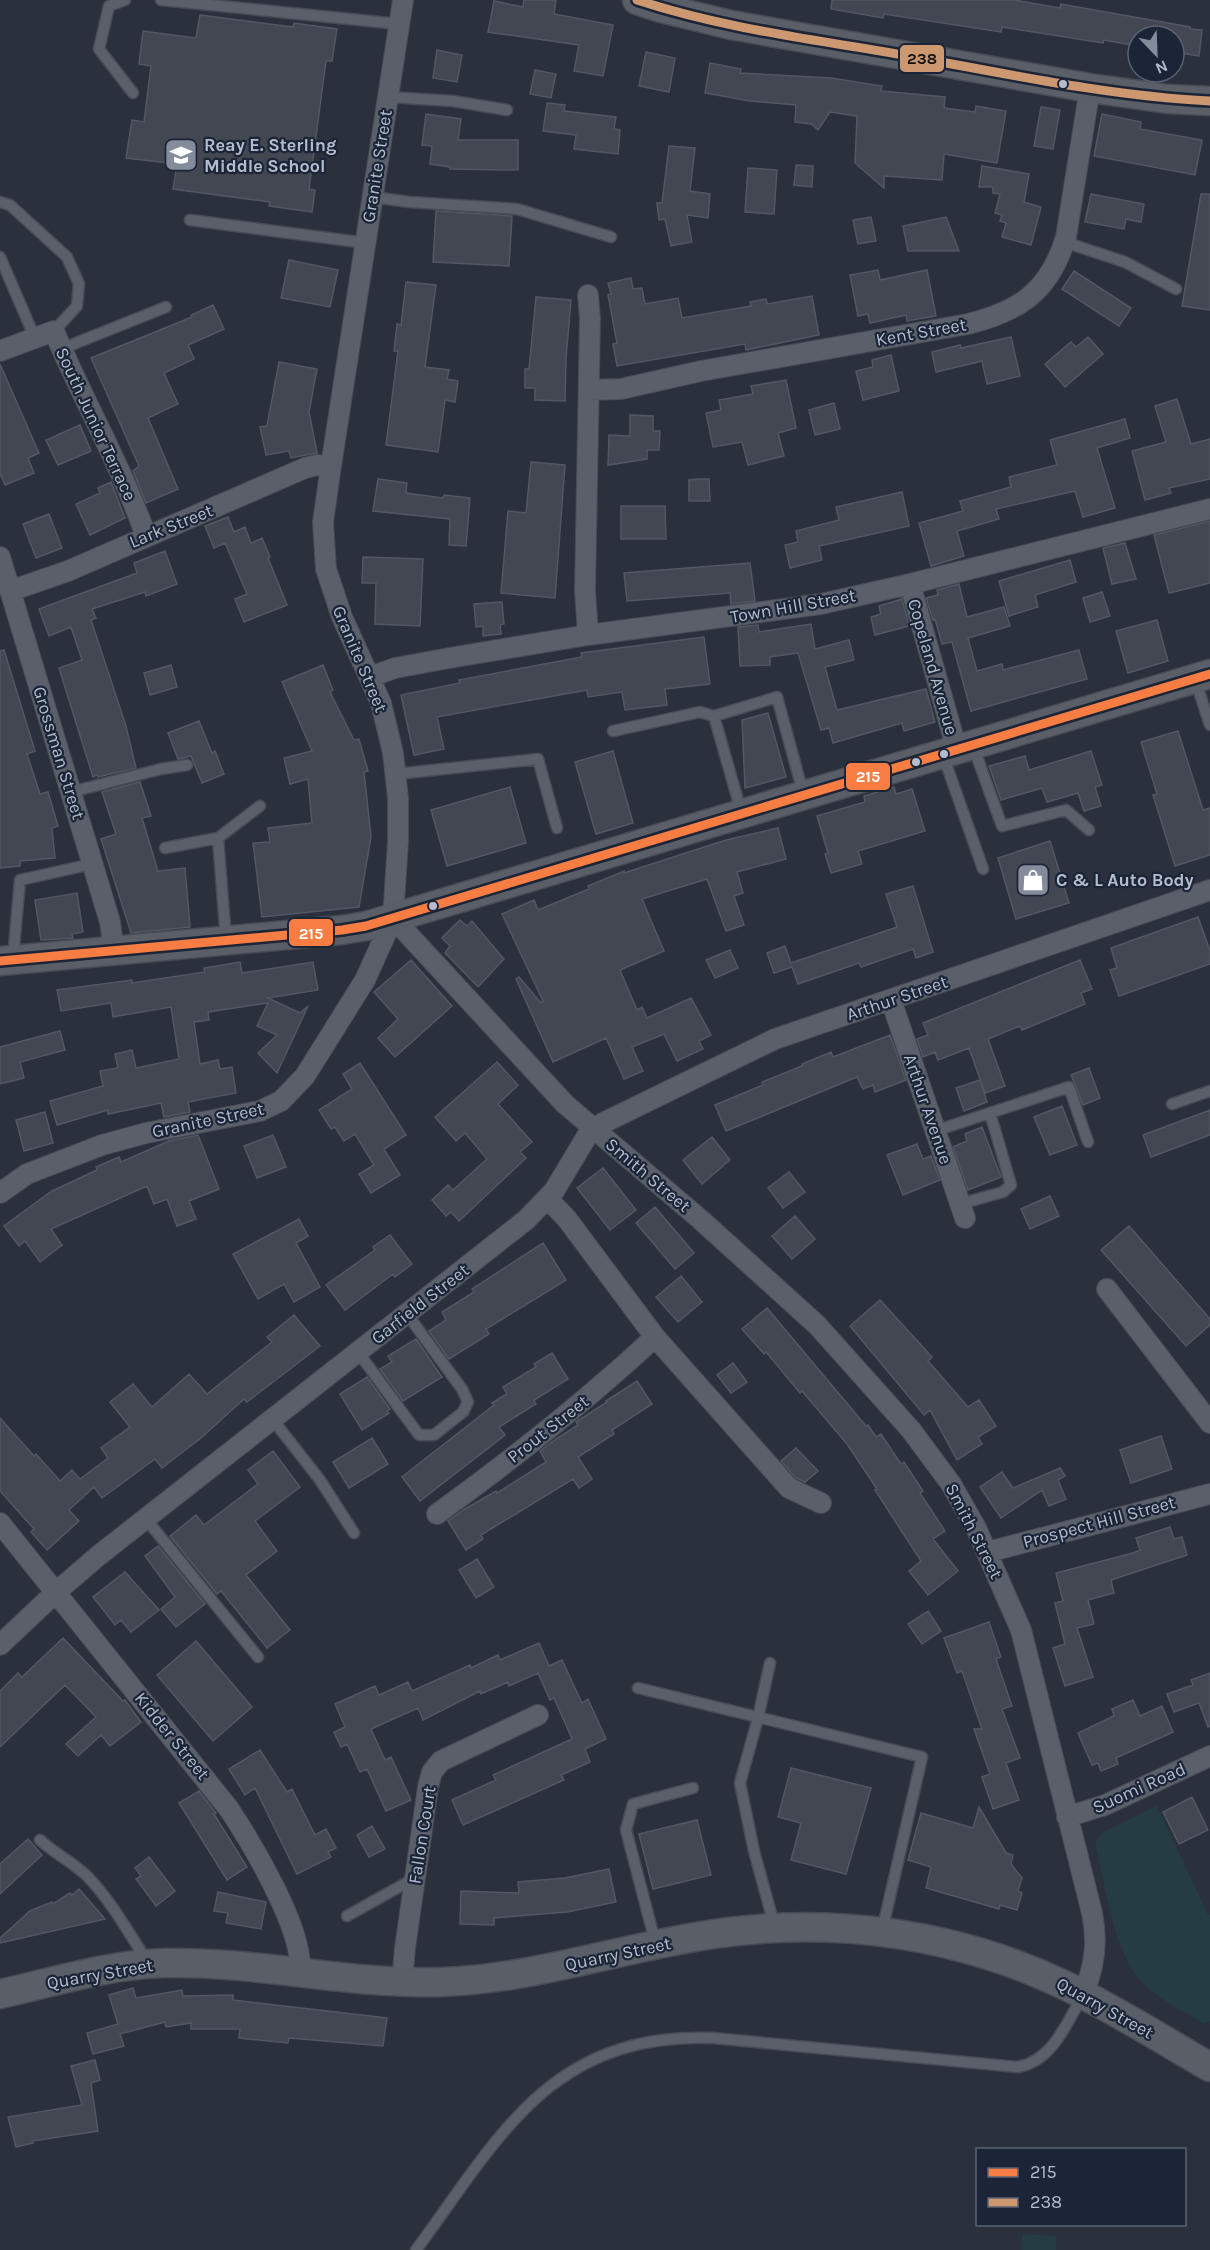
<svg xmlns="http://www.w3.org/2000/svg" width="1210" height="2250" font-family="Karla,sans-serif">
<rect width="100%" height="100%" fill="#2a303c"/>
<path fill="#263c43" d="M1157 1806 1208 1915H1210V2021L1204 2024C1185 2012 1162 2001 1146 1986 1114 1958 1105 1883 1095 1843L1103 1832Z
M1022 2234 1056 2236V2250H1021Z"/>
<path fill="#424752" stroke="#525863" stroke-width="1.5" d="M524 0H556L554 14 613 25 603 76 574 71 579 45 488 32 494 1 523 7Z
M832 0H1014L1060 8 1061 4 1190 27V29L1202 30 1199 56 1174 52V36H1138V46L1104 40 1103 43 1002 27 1001 32 884 14 883 18 831 9Z
M200 15 293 27 294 23 337 29 332 61H326L309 189 315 190 312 212 269 206 270 202 173 189 177 164 126 158 132 120 144 122 151 66 139 64 143 31 196 38Z
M437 50 462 55 457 82 433 78Z
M646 52 675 58 669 92 639 86Z
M710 63 741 69 740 73 831 78 882 86 881 91 945 97 944 108 975 112 976 106 1006 111 997 163 944 154 942 180 884 176V188L855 163 857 116 830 112 818 130 811 124 795 122 796 105 750 101 705 93Z
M535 70 556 74 551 98 530 94Z
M547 103 565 105 564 111 616 117 614 129 620 130 618 154 574 149 576 135 543 131Z
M1041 107 1060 110 1053 149 1034 146Z
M426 114 461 119 458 140H518V170L450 169V167L430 164 432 146 422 145Z
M1102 114 1141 122 1140 129 1202 140 1195 175 1094 156Z
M669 146 695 148 690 191 710 194 708 218 687 215 692 242 671 246 665 219 659 220 657 203H662Z
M796 165 813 166 812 187 794 185Z
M982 166 1029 174 1024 202 1041 207 1031 245 1002 237 1006 223 1000 221 1002 215 995 213 1000 194 993 193V187H979Z
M748 168 777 170 774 214 745 212Z
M1091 194 1144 204 1141 222 1126 219 1124 229 1085 222Z
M1201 194H1210V310L1182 306Z
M436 211 512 216 509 266 433 262Z
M871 217 876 241 858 244 853 220Z
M946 217 959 251H908L903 226Z
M289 260 338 270 330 307 281 298Z
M878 270 880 280 927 270 936 316 907 321 906 315 870 323 868 314 858 316 850 275Z
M1074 271 1131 308 1119 326 1062 289Z
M631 278 633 289 642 288 645 304 678 298 682 318 751 306 750 302 766 299 767 304 812 296 819 335 746 350 745 344 617 366 613 344 617 343 608 295 611 294 608 283Z
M406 282 436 285 425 367 449 370 447 379 458 381 455 402 445 400 438 452 386 445 398 351H394L397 324 401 325Z
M536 297 571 300 566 359 565 401 535 400V388H525V369H529Z
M213 305 224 329 188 345 194 359 164 373 178 404 148 418 178 489 146 503 133 471 139 466 91 358 192 317 191 315Z
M1011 337 1020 376 987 384 982 361 936 372 932 352 960 345 961 348Z
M1088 337 1103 354 1065 387 1045 364 1071 342 1076 347Z
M891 355 899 391 863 400 856 371 873 367 872 360Z
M279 362 317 369 309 412 317 453 291 458 289 451 266 455 260 427 267 426Z
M0 364 39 453 28 458 34 473 5 485 0 473Z
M786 380 796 428 778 433 784 456 748 465 742 442 713 447 706 413 721 410 719 400 753 394 751 386Z
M1177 399 1191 444 1210 439V479L1169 488 1171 493 1145 500 1132 451 1166 442 1155 406Z
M834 403 840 429 815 435 809 410Z
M630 415 653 416V431H660L659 450H647V459L608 465 609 435 630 436Z
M1125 419 1130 438 1097 448 1115 508 1083 517 1075 491 996 509 999 519 957 531 964 556 931 566 919 523 963 511 960 501 1011 487 1009 477 1057 465 1050 440Z
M80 425 91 451 58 465 46 440Z
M531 462 565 465 555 598 501 593 508 511 526 513Z
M378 479 407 483 406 493 443 498 444 495 470 498 466 546 449 545 450 519 373 511Z
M698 479H709L710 501H689V480Z
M111 482 125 518 90 535 76 504 100 493 98 488Z
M902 492 909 526 819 546 822 560 790 568 785 545 798 542 796 531 839 520 836 507Z
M621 506H665L666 539H621Z
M49 514 62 548 36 558 23 524Z
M228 517 234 532 245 527 251 543 262 538 270 557 268 558 287 605 244 622 235 599 247 594 225 543 214 548 205 526Z
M1210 521V583L1169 593 1154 535Z
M1125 543 1136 579 1112 584 1103 548Z
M165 551 177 584 146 596 145 592 92 609 96 618 91 620 126 726 136 768 98 777 97 775 93 777 59 668 82 660 71 627 49 636 39 609 137 573 134 563Z
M363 557 423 559 420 626 375 624 376 583H362Z
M1070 560 1076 582 1035 595 1038 607 1009 616 999 581Z
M750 563 755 601 731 604 730 593 627 601 624 573Z
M959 584 967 617 1004 607 1010 626 968 638 977 671 1002 664 1003 670 1079 650 1087 679 971 711 952 642 942 644 935 619 933 620 926 598 938 595 937 590Z
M1102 592 1110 616 1090 622 1083 598Z
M902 599 909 626 875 635 871 617 881 614 879 606Z
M502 602 504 624 500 625 501 634 483 636V626L476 627 474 604Z
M1157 620 1168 661 1128 673 1116 631Z
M811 624 815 649 849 640 854 660 825 667 837 710 926 689 935 722 904 731 902 723 833 743 829 728 821 730 798 653 770 657V665L740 666 738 627 758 625 759 632Z
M704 637 710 684 665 689 667 705 625 710 622 692 588 697 587 690 437 717 444 749 414 755 401 695 460 683 459 680 582 657 581 653Z
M4 650 35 751 27 754 40 794 48 792 58 826 52 828 55 858 20 861V866L0 868V651Z
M171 665 177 687 150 695 144 673Z
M323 665 333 690 330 692 354 740 359 739 368 771 364 772 371 837 359 907 262 917 253 843 270 842 268 828 312 823 308 779 290 784 284 758 312 751 282 682Z
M768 713 786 777 745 788 742 720Z
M199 721 212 753 215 751 224 774 202 783 191 756 178 759 168 733Z
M1178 731 1203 810 1210 808V855L1175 866 1153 795 1157 794 1141 742Z
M613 751 633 823 596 834 575 762Z
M1091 751 1102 785 1095 787 1101 806 1084 811 1078 793 1047 802 1042 788 1001 800 989 766 1025 756 1029 770Z
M140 782 151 816 142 818 158 871 185 868 190 927 131 933 101 839 116 834 102 792Z
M510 787 526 843 447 866 431 810Z
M894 787 896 794 912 789 925 831 858 851 862 864 831 873 825 854 828 853 817 816 865 802 864 796Z
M778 828 786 859 737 872 743 893 734 896 744 925 726 931 707 879 642 899 664 951 620 970 637 1010 642 1007 647 1018 691 998 711 1035 699 1041 703 1049 677 1061 664 1034 632 1047 643 1071 624 1079 606 1038 553 1062 516 979 519 977 541 1003 543 1001 502 914 534 900 538 910 589 889 588 886 624 871V873L726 840Z
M1050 841 1069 903 1016 919 998 858Z
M913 886 933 952 916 958 913 949 861 967 859 963 798 984 792 967 774 973 767 953 785 946 791 963 897 927 886 894Z
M77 893 83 932 72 934 73 938 41 940 35 900Z
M1198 917 1210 951V964L1119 996 1110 970 1117 968 1111 948Z
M460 920 467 926 472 921 504 959 478 987 445 953 450 946 442 938Z
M730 950 738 968 715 978 706 960Z
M411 960 452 1006 395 1057 378 1038 398 1019 374 992Z
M1080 960 1092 989 1081 993 1085 1004 1022 1030 1020 1026 988 1039 1005 1086 985 1093 969 1048 938 1060 935 1052 923 1057 917 1039 928 1035 923 1023Z
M240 962 242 973 313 962 318 990 268 998 300 1013 308 1006 277 1073 258 1053 277 1035 257 1026 268 1003 208 1012 209 1020 194 1022 200 1064 218 1060 220 1069 232 1067 236 1093 188 1102 190 1112 164 1117 161 1103 108 1114V1110L57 1125 50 1101 103 1086 100 1071 118 1068 115 1054 132 1050 136 1068 179 1059 171 1007 113 1017 111 1003 61 1011 57 990 132 980V983L205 972 204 968Z
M60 1031 65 1050 20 1062 24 1078 0 1084V1047Z
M890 1035 906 1080 875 1092 873 1085 863 1089 857 1077 726 1131 715 1105 763 1085 762 1082 802 1066V1064L831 1052 833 1057Z
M497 1062 518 1085 498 1104 532 1142 520 1152 526 1158 459 1221 451 1212 446 1216 432 1200 448 1185 453 1190 487 1159 465 1133 456 1141 435 1117Z
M360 1063 406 1135 384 1149 400 1175 371 1193 359 1174 374 1165 355 1134 344 1141 335 1127 331 1129 319 1110 352 1089 343 1074Z
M1089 1068 1100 1098 1083 1105 1071 1075Z
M980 1080 987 1102 964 1111 956 1088Z
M1062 1106 1077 1145 1050 1155 1034 1117Z
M1210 1110V1135L1151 1157 1143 1135Z
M45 1112 53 1143 24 1151 16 1120Z
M982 1127 1001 1177 968 1190 953 1147 967 1141 965 1134Z
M198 1135 219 1189 189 1201 196 1219 177 1226 167 1199 154 1204 147 1186 51 1229 62 1245 40 1262 25 1241 19 1246 4 1226 52 1191 97 1170 96 1167 119 1157 121 1162 169 1141Z
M273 1135 286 1167 257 1178 244 1146Z
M712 1137 730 1160 702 1184 683 1160Z
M917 1144 923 1159 931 1156 940 1180 903 1195 887 1155Z
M603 1168 636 1210 610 1230 577 1188Z
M789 1172 805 1192 783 1208 768 1188Z
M1050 1196 1059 1216 1030 1229 1021 1209Z
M655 1207 694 1253 675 1269 636 1223Z
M795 1216 815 1239 792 1259 772 1236Z
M299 1219 308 1236 296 1243 320 1287 294 1302 284 1284 258 1299 233 1254Z
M1129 1226 1210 1319V1325L1186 1346 1101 1250Z
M390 1235 412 1264 395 1277 393 1274 345 1310 326 1285 375 1250 373 1247Z
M543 1243 566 1280 486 1329 489 1334 449 1359 429 1331 446 1320 442 1312 474 1292 472 1289Z
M681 1276 702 1302 678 1322 656 1297Z
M880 1300 932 1357 928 1361 968 1407 979 1400 996 1426 978 1437 982 1444 957 1460 930 1410 924 1415 850 1326Z
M767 1308 866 1426 868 1425 876 1437 881 1434 901 1464 904 1462 923 1491 920 1493 945 1531 933 1539 958 1571 928 1595 909 1571 921 1561 875 1490 877 1489 847 1444 802 1391 800 1393 766 1352 764 1354 742 1329Z
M294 1315 320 1346 247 1402 244 1399 201 1438 162 1468 155 1459 102 1498 94 1487 69 1510 79 1521 47 1550 31 1532 34 1529 0 1491V1418L34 1456 36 1454 60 1481 72 1470 80 1479 108 1458 101 1448 130 1427 110 1402 133 1384 152 1407 189 1374 207 1394 272 1342 267 1337Z
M416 1339 442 1377 403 1401 380 1369 392 1362 388 1356Z
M552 1353 568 1379 534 1400 536 1404 499 1427 505 1435 420 1501 402 1477 494 1405 492 1403 507 1394 503 1387 536 1367 534 1364Z
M733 1363 747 1382 731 1393 717 1375Z
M367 1377 390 1409 387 1411 389 1413 362 1430 340 1394Z
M637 1381 652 1404 612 1430 614 1434 578 1457 592 1479 579 1488 573 1479 481 1535 483 1539 466 1550 448 1521 465 1509 496 1491 497 1493 546 1462 540 1451 556 1439 578 1425 576 1422 607 1402 606 1401Z
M1161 1436 1172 1469 1131 1483 1120 1450Z
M372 1438 388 1464 349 1488 333 1462Z
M796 1448 818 1471 805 1482 796 1478 781 1461Z
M273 1451 300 1487 255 1521 277 1551 246 1575 290 1630 267 1648 221 1591 217 1594 170 1536 196 1515 204 1525 258 1484 248 1470Z
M1060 1468 1065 1476 1058 1480 1066 1499 1049 1506 1042 1490 1001 1518 980 1487 1002 1472 1013 1488Z
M1170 1527 1174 1539 1182 1537 1187 1555 1111 1580 1114 1593 1088 1600 1094 1624 1077 1628 1093 1677 1065 1686 1053 1648 1065 1644 1055 1603 1063 1601 1056 1573 1133 1553 1140 1550 1136 1538Z
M158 1546 205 1604 176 1627 161 1609 175 1597 145 1556Z
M477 1559 494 1587 476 1598 459 1570Z
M125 1572 159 1610 131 1632 121 1620 115 1625 93 1597Z
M928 1611 941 1631 922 1644 908 1624Z
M989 1622 1001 1657 996 1659 1012 1706 1002 1709 1020 1758 1006 1763 1019 1800 993 1809 982 1777 990 1774 974 1729H982L962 1671 957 1673 944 1638Z
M63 1638 123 1701 125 1700 141 1722 110 1746 101 1735 78 1756 66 1744 96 1717 65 1685 0 1747V1691L18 1673 22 1677Z
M196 1641 252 1707 213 1741 157 1675Z
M539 1643 549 1666 562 1660 582 1703 588 1699 606 1739 585 1749 590 1762 561 1775 564 1780 463 1825 452 1800 496 1780 493 1775 572 1739 554 1698 550 1700 538 1673 509 1686 508 1682 481 1694 480 1691 423 1720 418 1708 371 1729 385 1760 391 1757 411 1800 386 1811 367 1769 360 1772 347 1744 341 1747 334 1732 345 1727 335 1704 375 1686 379 1695 408 1682 412 1691 470 1665 471 1668 498 1655 500 1660Z
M1210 1673V1726L1208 1727 1199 1703 1174 1712 1167 1694 1193 1685 1191 1680Z
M1133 1700 1140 1716 1162 1706 1173 1732 1116 1758 1118 1764 1101 1771 1098 1763 1092 1765 1078 1733 1114 1716 1112 1709Z
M260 1750 287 1792 292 1789 315 1835 326 1829 336 1848 328 1852 331 1857 297 1874 255 1788 245 1795 229 1769Z
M791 1768 871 1788 846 1874 791 1860 801 1823 778 1817Z
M199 1791 216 1813 214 1814 247 1867 227 1880 179 1803Z
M1192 1797 1208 1830 1179 1844 1163 1812Z
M979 1807 1006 1853 1013 1855 1011 1864 1022 1878 1018 1891 1022 1893 1017 1910 1000 1905 999 1909 926 1888 931 1867 908 1860 921 1813 973 1828Z
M697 1820 711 1875 653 1889 639 1834Z
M372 1826 385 1849 369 1857 357 1835Z
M28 1839 42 1855 0 1894V1864Z
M149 1857 175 1891 156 1906 136 1879 141 1876 135 1868Z
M609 1869 616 1902 567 1912 494 1918V1925L460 1924 461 1891 519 1893 518 1882 565 1878Z
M79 1889 105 1919 0 1943V1938L30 1911 52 1902 53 1904 70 1893 72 1895Z
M218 1892 266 1902 261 1929 226 1923 228 1913 214 1911Z
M133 1988 136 1998 182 1990 183 1996 233 1995V2000L387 2018 383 2046 289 2038 288 2043 239 2038 240 2029H191V2023L166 2027 165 2022 120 2034 124 2046 93 2054 87 2033 118 2024 109 1995Z
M95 2060 100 2080 91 2083 98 2131 32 2141 33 2143 16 2147 8 2117 82 2105 71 2066Z"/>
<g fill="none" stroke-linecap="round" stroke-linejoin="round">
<g stroke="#474b54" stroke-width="13">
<path id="service" d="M125 0 109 6 99 49 133 93
M161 0 399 24
M388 97 453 101 507 110
M373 197 409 202 517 209 611 237
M0 202 10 205 67 257 79 284 77 306 54 331
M190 220 366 243
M1064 242 1125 262 1176 289
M0 257 35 338
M61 349 166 307
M1195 679 1210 725
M613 731 700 712 714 716
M973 746 1002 826 1066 810 1089 830
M943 755 983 869
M396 774 538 759 557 828
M71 792 161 769 187 765
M741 811 714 716 777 697 804 796
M165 848 218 838
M226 940 218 838 260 806
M13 958 20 880 92 864
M1172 1104 1210 1091
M935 1131 1069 1087 1088 1142
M960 1204 1003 1192 1011 1185 990 1113
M358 1352 419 1435H434L463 1412 468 1402 462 1389 407 1314
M273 1420 320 1480 354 1533
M146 1519 258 1657
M770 1663 758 1718 740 1783 754 1851 775 1928
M638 1688 922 1757 882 1931
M40 1840C55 1854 73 1862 88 1877 111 1901 129 1933 147 1961
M347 1916 415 1878
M656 1945 626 1830 633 1804 693 1788
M416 2250C500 2136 551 2032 713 2038L1018 2067C1053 2061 1067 2022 1083 1995"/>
</g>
<g stroke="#474b54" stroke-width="22">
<path id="minor" d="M588 295 590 319 585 590 588 635
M0 351 54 331C83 400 121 465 146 536
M589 390 621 389 701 371 968 324C1021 311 1050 290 1066 237L1090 88
M0 557 110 922 114 951
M910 584 957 750
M10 591 68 571 305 468 317 465 331 466
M370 677 395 668 455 657 588 635 821 604 910 584 1210 509
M393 918 565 1104 701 1220 817 1325 911 1430 951 1484 976 1528 1021 1630 1092 1913C1098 1942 1095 1967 1083 1994
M891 1000 965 1218
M0 1193 27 1174 102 1145 146 1133 260 1111 281 1101 305 1076 365 980 393 918 398 842V798L393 753 381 703 342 617 326 569 323 522 331 466 403 0
M548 1199 567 1219 655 1337 789 1488 821 1503
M1107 1289 1210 1423
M437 1514C513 1459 586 1401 655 1337
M0 1523 229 1809C251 1842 307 1935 299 1973
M988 1552 1210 1494
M0 1645 55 1593 98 1556 526 1220 554 1191 587 1136 603 1123 775 1039 1210 890
M1067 1817 1105 1805 1210 1756
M402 1982 405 1948 428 1787 432 1772 441 1761 538 1715"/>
</g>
<g stroke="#474b54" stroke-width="31">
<path id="secondary" d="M637 0 661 8 731 25 1090 88 1168 99 1210 101
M0 961 342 930 366 926 1210 674
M0 1994C54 1982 110 1964 166 1963 258 1961 349 1985 442 1982 532 1979 618 1949 707 1935 828 1916 952 1932 1062 1984 1113 2008 1161 2039 1210 2067"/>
</g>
<use href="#service" stroke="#5b5f69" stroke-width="10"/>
<use href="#minor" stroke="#5b5f69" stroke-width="20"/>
<use href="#secondary" stroke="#5a5e67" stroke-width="28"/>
<g stroke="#1c2538" stroke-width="14">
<path id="bus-1" d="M0 961 342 930 366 926 1210 674"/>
</g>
<g stroke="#1c2538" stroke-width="14">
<path id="bus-2" d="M637 0C725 29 818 40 909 56 1008 74 1109 96 1210 101"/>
</g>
<use href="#bus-1" stroke="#f77d43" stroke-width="9"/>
<use href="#bus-2" stroke="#cd976f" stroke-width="9"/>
</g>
<defs>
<g id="school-square" transform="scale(1.725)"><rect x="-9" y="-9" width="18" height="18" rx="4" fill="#848b9a" stroke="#1c2538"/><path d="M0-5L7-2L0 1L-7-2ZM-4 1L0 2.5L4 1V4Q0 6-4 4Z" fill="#fff"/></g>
<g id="shop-square" transform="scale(1.725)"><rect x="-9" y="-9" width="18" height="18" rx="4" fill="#848b9a" stroke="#1c2538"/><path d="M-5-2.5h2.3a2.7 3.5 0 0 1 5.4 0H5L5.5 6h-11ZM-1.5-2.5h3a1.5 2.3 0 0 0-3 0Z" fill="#fff"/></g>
</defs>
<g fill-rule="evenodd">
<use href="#school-square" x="181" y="155"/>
<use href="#shop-square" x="1033" y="880"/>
</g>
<g fill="#b4bccd" stroke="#1c2538" stroke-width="2">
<circle cx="1063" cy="84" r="5"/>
<circle cx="944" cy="754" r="5"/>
<circle cx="916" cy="762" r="5"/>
<circle cx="433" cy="906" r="5"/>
</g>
<g text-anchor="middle" stroke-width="4.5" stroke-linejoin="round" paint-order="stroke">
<g font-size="18" font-weight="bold" fill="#b4bccd" stroke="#1c2538" text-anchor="start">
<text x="204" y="151">Reay E. Sterling<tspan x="204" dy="21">Middle School</tspan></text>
<text x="1056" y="886">C &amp; L Auto Body</text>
</g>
<g font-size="18" fill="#b4bccd" stroke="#1c2538">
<text transform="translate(377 166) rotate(-81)" y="6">Granite Street</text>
<text transform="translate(921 332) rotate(-10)" y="6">Kent Street</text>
<text transform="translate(96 424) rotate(65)" y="6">South Junior Terrace</text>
<text transform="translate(171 526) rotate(-22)" y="6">Lark Street</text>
<text transform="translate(793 606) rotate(-10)" y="6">Town Hill Street</text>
<text transform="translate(360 659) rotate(67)" y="6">Granite Street</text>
<text transform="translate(933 667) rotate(74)" y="6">Copeland Avenue</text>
<text transform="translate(59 753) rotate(73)" y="6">Grossman Street</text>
<text transform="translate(897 998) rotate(-19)" y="6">Arthur Street</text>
<text transform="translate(928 1109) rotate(71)" y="6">Arthur Avenue</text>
<text transform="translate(208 1120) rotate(-12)" y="6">Granite Street</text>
<text transform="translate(648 1175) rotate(40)" y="6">Smith Street</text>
<text transform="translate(420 1304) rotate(-38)" y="6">Garfield Street</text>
<text transform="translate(548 1429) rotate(-38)" y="6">Prout Street</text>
<text transform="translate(1099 1522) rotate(-15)" y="6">Prospect Hill Street</text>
<text transform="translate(974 1531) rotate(63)" y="6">Smith Street</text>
<text transform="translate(172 1736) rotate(51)" y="6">Kidder Street</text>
<text transform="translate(1139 1788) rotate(-24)" y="6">Suomi Road</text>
<text transform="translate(422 1835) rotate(-81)" y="6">Fallon Court</text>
<text transform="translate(618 1954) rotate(-12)" y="6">Quarry Street</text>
<text transform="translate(100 1974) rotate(-10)" y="6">Quarry Street</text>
<text transform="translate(1105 2008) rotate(29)" y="6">Quarry Street</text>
</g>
</g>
<g stroke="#1c2538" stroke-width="2">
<rect x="899" y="44" width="46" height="29" rx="6" fill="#cd976f"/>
<rect x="845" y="762" width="46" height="29" rx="6" fill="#f77d43"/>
<rect x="288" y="918" width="46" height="29" rx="6" fill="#f77d43"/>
</g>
<g font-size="16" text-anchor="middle" font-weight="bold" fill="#fff">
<text x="868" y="782">215</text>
<text x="311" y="939">215</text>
</g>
<g font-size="16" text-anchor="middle" font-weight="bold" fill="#111">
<text x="922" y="64">238</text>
</g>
<rect x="976" y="2148" width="210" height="78" fill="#1c2538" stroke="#596174" stroke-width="1.5"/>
<rect x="988" y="2168" width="30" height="9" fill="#f77d43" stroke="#596174" stroke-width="1.5"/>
<text x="1030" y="2178" font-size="18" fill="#b4bccd">215</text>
<rect x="988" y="2198" width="30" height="9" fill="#cd976f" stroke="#596174" stroke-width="1.5"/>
<text x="1030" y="2208" font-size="18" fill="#b4bccd">238</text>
<g transform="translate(1156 54) rotate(157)"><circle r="28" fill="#1c2538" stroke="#596174" stroke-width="1.5"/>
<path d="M0-4.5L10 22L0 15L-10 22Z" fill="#848b9a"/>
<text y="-9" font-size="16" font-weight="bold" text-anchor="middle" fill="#b4bccd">N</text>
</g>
</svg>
